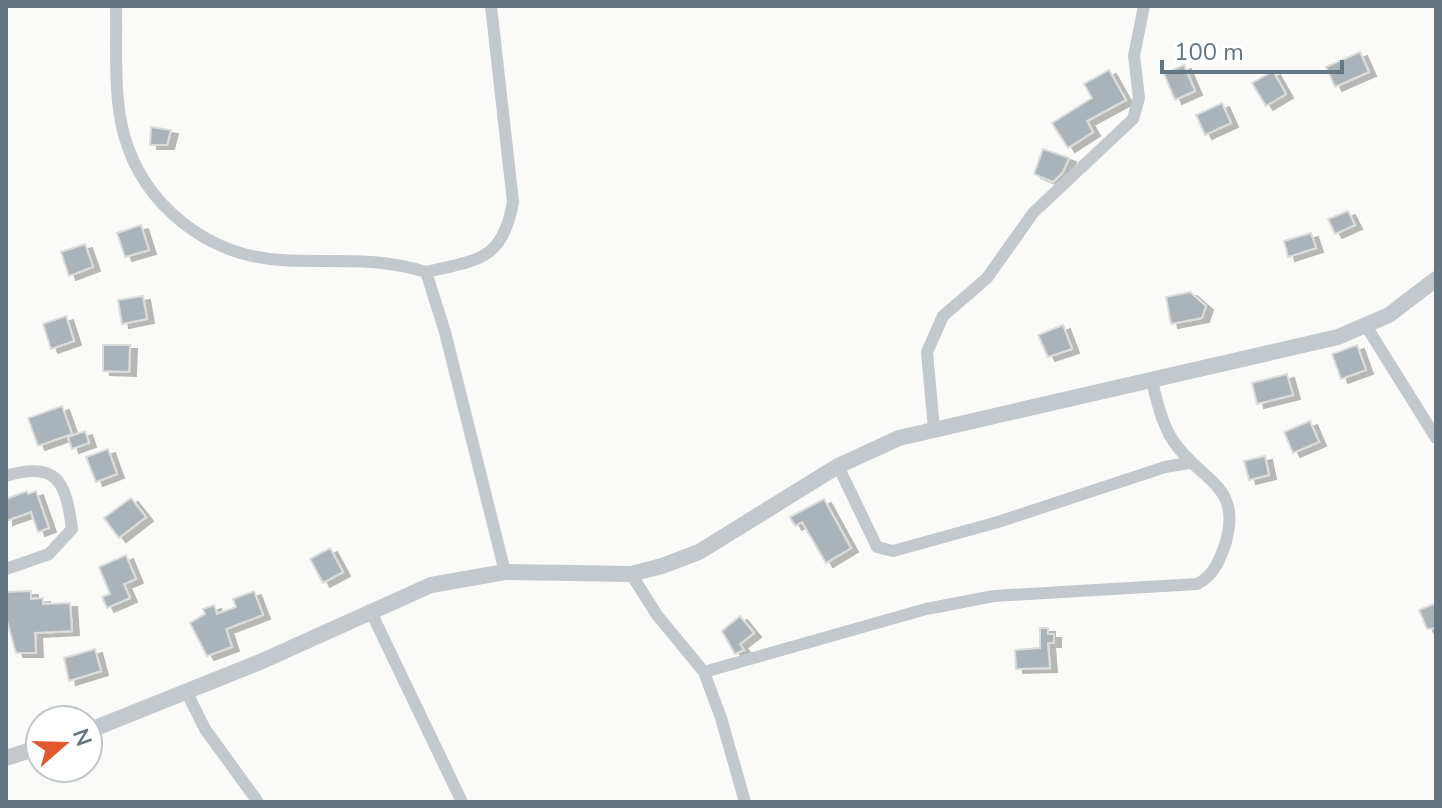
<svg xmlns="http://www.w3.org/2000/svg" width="1442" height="808" font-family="'Nunito Sans',sans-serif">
<defs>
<filter id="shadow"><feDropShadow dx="7" dy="4" stdDeviation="0" flood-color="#0004"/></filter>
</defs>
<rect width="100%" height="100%" fill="#fafaf8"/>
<path fill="#aab3b9" stroke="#dcdcda" stroke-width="2" filter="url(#shadow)" d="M1360 52 1369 72 1335 87 1326 67Z
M1184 65 1195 91 1175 100 1164 74Z
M1109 70 1126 100 1087 121 1093 132 1068 148 1052 123 1092 98 1084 84Z
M1273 71 1286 94 1266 106 1252 83Z
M1222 103 1231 123 1205 135 1196 115Z
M151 127 171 130 167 145H150Z
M1043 149 1069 158 1063 172 1053 182 1034 174Z
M1348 211 1355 225 1335 234 1328 219Z
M141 225 149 250 125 257 117 233Z
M1311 233 1316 248 1288 257 1284 241Z
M85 244 93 267 69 276 61 252Z
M1190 292 1206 306 1202 318 1171 324 1166 297Z
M143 296 147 319 122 324 118 300Z
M66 316 74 341 51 349 43 324Z
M1063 325 1072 349 1048 357 1038 335Z
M103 345H130L129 372 103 371Z
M1357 345 1366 370 1341 379 1332 354Z
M1287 374 1293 395 1257 404 1252 383Z
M62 406 72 434 38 446 28 418Z
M1310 421 1319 442 1293 453 1284 432Z
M85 431 89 443 72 449 68 437Z
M108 449 117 474 96 482 86 457Z
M1265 456 1269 475 1249 480 1244 461Z
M27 491 28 494 36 491 49 528 38 532 31 512 6 521V499Z
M131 498 146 517 119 538 104 518Z
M824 499 851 548 826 563 802 522 795 526 790 517Z
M330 548 343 572 323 583 310 559Z
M126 555 136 579 124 584 130 598 107 608 102 597 110 594 99 567Z
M31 591V599L43 598V604L70 603 72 631 35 633 36 653H16L7 621 6 592Z
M254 591 263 615 226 629 232 647 207 656 190 623 205 614 203 609 214 605 217 614 236 607 233 599Z
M1436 603V628L1427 629 1419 610Z
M740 616 754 633 740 644 744 650 735 654 722 631Z
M1040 628H1048V634H1054V643H1048L1050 668 1016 669 1015 650 1040 648Z
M95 649 101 671 69 681 64 658Z"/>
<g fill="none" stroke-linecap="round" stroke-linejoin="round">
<path stroke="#c3c8cc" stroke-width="12" d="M116 6C117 47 113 95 124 135 144 206 208 256 281 260 333 263 374 256 426 272L445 332 505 572
M426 272C477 260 503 261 513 202L491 6
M1366 326 1436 438
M934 429 927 352 943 316 987 278 1033 213 1133 119 1139 98 1134 56 1144 6
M838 466 877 547 893 551 998 522 1165 467 1189 463
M6 476C58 460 66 483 72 529L49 554 6 569
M631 574 657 615 704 672 721 718 745 802
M370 610 462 802
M704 672 926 609 994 596 1197 584C1213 576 1219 562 1225 545 1244 483 1199 482 1172 439 1161 421 1156 400 1152 380
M186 691 205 729 258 802"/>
<path stroke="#c3c8cc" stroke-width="16" d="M88 731 260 662 431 585 505 572 631 574 662 566 699 552 838 466 899 438 1338 337 1389 315 1436 279
M6 758 40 747"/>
</g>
<rect width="1442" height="808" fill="none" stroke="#657683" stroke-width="16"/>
<g transform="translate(64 744) rotate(70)"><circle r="38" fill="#ffffff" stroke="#c1c8cd" stroke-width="2"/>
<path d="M0-6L14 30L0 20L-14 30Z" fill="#e4572e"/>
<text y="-12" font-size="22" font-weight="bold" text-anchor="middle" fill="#657683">N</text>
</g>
<path d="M1162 60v12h180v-12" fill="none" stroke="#657683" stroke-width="4"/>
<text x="1174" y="60" font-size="24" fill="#657683" stroke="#ffffff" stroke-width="6" paint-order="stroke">100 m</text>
</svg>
